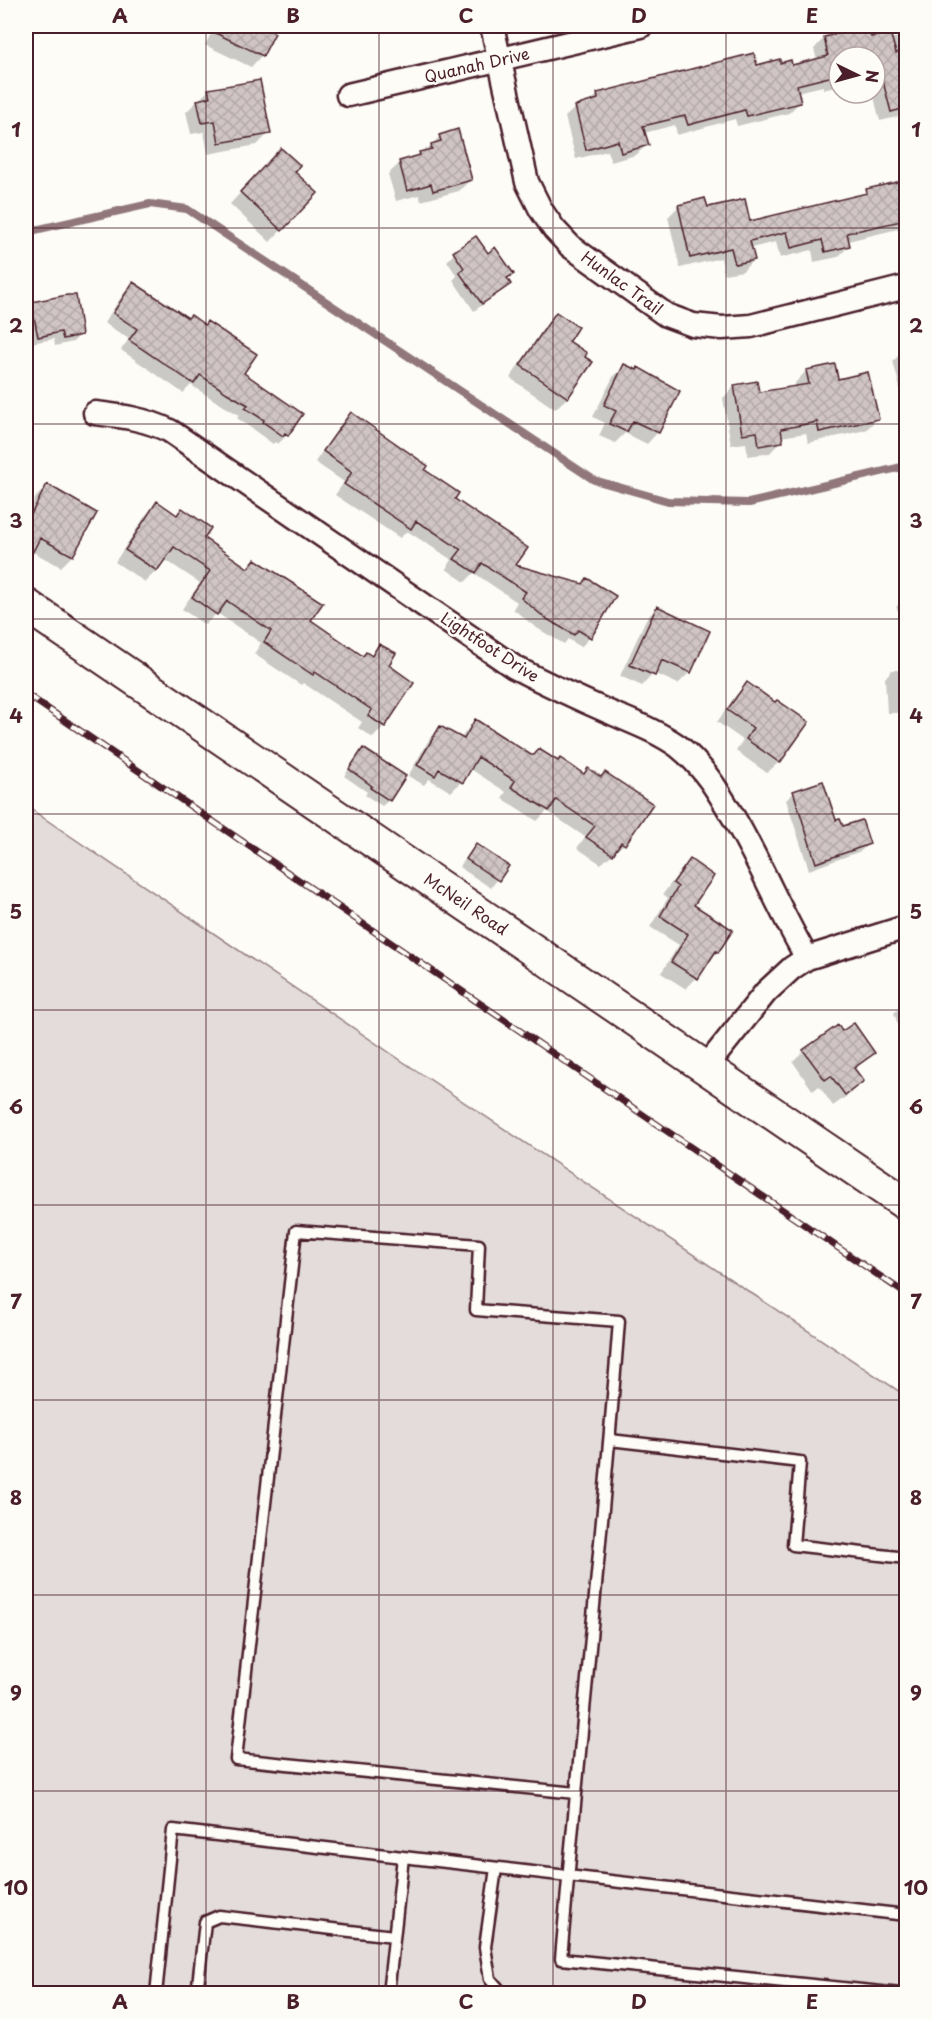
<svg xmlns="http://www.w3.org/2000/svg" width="932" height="2019" font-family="'Playpen Sans',sans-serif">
<defs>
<pattern id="building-cross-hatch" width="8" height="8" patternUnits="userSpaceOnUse" patternTransform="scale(1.5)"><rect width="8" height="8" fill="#d0c5c4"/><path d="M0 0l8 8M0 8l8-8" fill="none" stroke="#b4a9a9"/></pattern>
</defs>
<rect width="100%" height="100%" fill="#fdfcf7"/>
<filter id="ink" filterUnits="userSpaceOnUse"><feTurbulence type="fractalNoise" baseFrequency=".0167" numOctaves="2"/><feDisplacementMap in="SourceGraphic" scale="12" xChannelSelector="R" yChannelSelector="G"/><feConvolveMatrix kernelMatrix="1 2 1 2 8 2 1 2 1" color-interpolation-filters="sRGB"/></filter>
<g filter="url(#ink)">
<path fill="#e3dcda" stroke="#967e82" stroke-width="1.5" d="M26 806 402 1061 906 1396V1993H26Z"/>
<path fill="#0003" d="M215 26H270L262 55 251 67 205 45Z
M906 35V77L900 78 906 108 897 117 880 121 873 93H875V57H839V86L823 90V86L797 92 800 102 789 113 737 126 735 119 677 135 675 125 644 133 647 145 636 155 611 162 607 151 576 159 565 117 576 107 589 103 597 95 756 67 779 65 791 67 817 60 814 49 824 38 890 39Z
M209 90 269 133 257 145 208 154 204 132 191 134 186 112Z
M440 136 471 179 459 191 421 201 419 195 396 201 388 174 400 163 415 158 420 154 425 152Z
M270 161 292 172 316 193 270 242 230 204Z
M906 182V239L900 240 898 229 848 241 849 246 838 257 814 262 812 250 780 258 776 242 751 248 753 260 743 271 724 274 721 258 680 268 668 217 679 206 707 209 749 223 862 196 867 191Z
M454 254 487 255 512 274 506 279 509 284 502 291 474 311 453 280 457 276 447 261Z
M134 284 287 435 278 444 275 442 273 444 237 418 239 415 217 402 191 385 183 393 121 350 129 339 104 323 124 293Z
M32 303 80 335 73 342 55 346 54 339 31 343 26 310Z
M556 314 567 341 591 363 567 398 555 409 510 378 545 326Z
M906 351V404H904L893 361 902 352Z
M625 366 658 432 647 444 625 433 615 443 599 436 605 423 593 417 613 377Z
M806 371 837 381 877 419 866 430 808 443 806 433 781 437V441L770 453 748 456 746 443 731 445 723 398 734 387 758 394 796 388 795 383Z
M351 414 423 470 514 566 590 637 581 647 568 639 564 644 535 627 513 609 517 602 474 573 465 582 446 569 452 560 407 531 400 538 335 495 344 482 315 462 341 424Z
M47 486 95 513 72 556 61 567 31 551 26 556V517L36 497Z
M158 503 176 516 182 510 202 538 247 569 255 561 309 621 363 658 369 656 380 646 387 665 412 684 384 726 373 738 358 728 362 722 303 683 301 685 254 654 261 643 217 613 205 625 182 609 200 583 164 559 156 571 145 582 115 562 146 515Z
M906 597V626L896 607Z
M657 608 690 672 678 684 654 673 642 686 620 676 646 619Z
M906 668V727H902L901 713H887L885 678 892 670H904Z
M747 684 779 762 767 773 736 751 743 740 717 722 736 695Z
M476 721 624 844 601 864 577 848 585 837 547 811 537 821 502 798 506 792 469 768 461 782 451 792 429 779 424 785 408 776 430 738 441 728 461 739 465 732Z
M358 756 389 800 382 806 365 795 367 792 344 776Z
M794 793 842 828 868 844 861 851 809 870 786 800Z
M476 846 507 866 491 888 459 867Z
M690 861 692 905 717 952 686 989 661 973 679 945 650 927 668 898 663 894 680 871Z
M906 1004V1048L894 1013 902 1006Z
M842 1033 873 1053 854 1070 862 1081 851 1093 833 1106 819 1086 813 1091 793 1062 804 1051Z"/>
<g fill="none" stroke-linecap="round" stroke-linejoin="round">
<path stroke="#91777b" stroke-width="8" d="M26 232 150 204 187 209 594 480 668 501 749 503 906 466"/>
</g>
<path fill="url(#building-cross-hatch)" stroke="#4a1f2b" stroke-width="1.5" d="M201 26H259L275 33 263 56Z
M868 26 871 37 890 32 896 53 906 50V108L891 112 880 70 875 71V57H839V79L834 81 833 76 797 85 801 103 747 116 745 110 688 125 685 116 643 126 649 145 621 153 618 141 586 150 575 106 598 99 597 93 754 53 757 65 780 59V63L791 60 792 65 828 56 824 37Z
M260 80 271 134 219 143 215 121 202 123 197 100 210 97 208 89Z
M458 129 472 180 433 191 431 184 407 191 399 161 420 155 419 152 432 149 431 144 441 141 439 135Z
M281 148 300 165 295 172 318 193 282 231 240 192Z
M906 180V220L847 233 850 246 825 252 822 240 791 248 787 232 750 241 755 260 735 264 731 248 690 258 678 205 705 198 708 207 745 199 750 221 867 193 866 189Z
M476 236 488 253 495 247 514 274 507 278 511 284 482 304 459 272 464 268 453 252Z
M133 282 188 318 191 315 205 325 207 321 257 354 244 373 303 414 288 436 285 433 283 436 263 422 264 420 245 408 248 405 227 393 200 375 194 384 129 340 137 329 113 313Z
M67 295H76L82 335 63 339 61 332 38 337 31 302Z
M556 312 578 327 569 341 587 353 585 357 593 362 568 398 520 365Z
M624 364 637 370 638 367 680 391 659 433 633 421 627 432 609 424 616 411 604 405Z
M835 364 838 379 868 372 879 419 819 432 817 422 781 429 783 442 759 446 757 432 742 434 734 385 757 381 759 392 809 384 806 370Z
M351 412 428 466 425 470 459 493 455 499 528 548 516 565 583 584 587 578 616 596 591 638 578 630 574 635 545 618 521 598 526 592 482 563 476 573 454 559 461 550 428 528 416 521 411 529 344 484 352 472 323 451Z
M47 484 97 513 73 556 40 538 26 565V524Z
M157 501 177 515 182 508 211 528 204 538 248 568 255 559 323 603 311 620 363 656 366 652 372 656 379 644 396 653 389 665 414 683 385 727 368 716 372 710 315 672 313 675 264 642 271 631 227 601 217 615 192 597 210 571 174 547 157 571 125 550Z
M657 606 710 631 691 673 662 660 655 676 630 665Z
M747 682 775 702 777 700 809 722 780 763 746 739 753 728 727 710Z
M475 719 531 755H534L539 749 558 761 560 758 584 774 588 768 601 777 605 772 653 804 625 845 621 842 613 855 586 837 595 826 556 800 549 811 511 787 515 781 478 757 463 783 439 769 435 776 417 765 440 726 464 739Z
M363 748 406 776 390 801 370 788 372 786 349 769Z
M823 781 836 820 840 819 843 826 862 820 870 844 816 863 793 791Z
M476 844 509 866 499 881 466 859Z
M690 859 714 876 694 905 733 930 718 953 716 951 698 979 671 962 688 934 660 916 678 887 673 883Z
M854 1023 875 1053 854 1068 864 1081 845 1095 831 1076 825 1080 803 1050 838 1025 842 1031Z"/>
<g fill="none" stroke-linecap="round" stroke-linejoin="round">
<g stroke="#4a1f2b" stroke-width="15">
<path id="service" d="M610 1440 800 1462 793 1545 906 1558
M576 1793 236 1759 296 1231 479 1245 476 1310 619 1321C603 1534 579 1747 561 1959L901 1994
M403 1857 906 1915
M496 1868 485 1947 490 1979 503 1994
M156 1994 173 1830 403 1857 388 1994
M197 1994 205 1922 219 1916 394 1936"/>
</g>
<g stroke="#4a1f2b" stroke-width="27">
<path id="minor" d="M492 26 527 182 541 210 554 229 570 246 666 315 693 325 722 328 751 326 906 287
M348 95 641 26
M95 413C122 416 146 419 170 431L514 667C545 683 577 698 609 712 632 722 657 731 678 746 705 767 721 796 738 825 763 869 782 915 807 958
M706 1067 766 992 792 968 807 958 906 927"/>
</g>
<g stroke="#4a1f2b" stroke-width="36">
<path id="secondary" d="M26 605 906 1204"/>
</g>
<use href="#service" stroke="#fdfcf7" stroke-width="10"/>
<use href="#minor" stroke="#fdfcf7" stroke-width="22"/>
<use href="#secondary" stroke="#fdfcf7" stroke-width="32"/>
<g stroke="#4a1f2b" stroke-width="7">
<path id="rail" d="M26 694 906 1294"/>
</g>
<use href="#rail" stroke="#fdfcf7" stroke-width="4.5" stroke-dasharray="14" stroke-linecap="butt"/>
</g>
</g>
<path fill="none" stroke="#4a1f2b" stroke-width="1.5" stroke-opacity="0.55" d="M206 26V1994M379 26V1994M553 26V1994M726 26V1994M26 228H906M26 424H906M26 619H906M26 814H906M26 1010H906M26 1205H906M26 1400H906M26 1595H906M26 1791H906"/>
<g text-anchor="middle" stroke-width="5" stroke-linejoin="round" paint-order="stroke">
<g font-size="16" fill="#4a1f2b" stroke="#fdfcf7">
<text transform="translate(477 65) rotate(-13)" y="6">Quanah Drive</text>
<text transform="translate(622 283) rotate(36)" y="6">Hunlac Trail</text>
<text transform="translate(490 647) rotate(33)" y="6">Lightfoot Drive</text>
<text transform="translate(466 904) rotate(34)" y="6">McNeil Road</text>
</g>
</g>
<rect width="932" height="2019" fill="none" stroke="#fdfcf7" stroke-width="66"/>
<g transform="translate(857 75) rotate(95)"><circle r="28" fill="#fdfcf7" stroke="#b5a4a5" stroke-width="1.5"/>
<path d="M0-4.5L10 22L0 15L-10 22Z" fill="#4a1f2b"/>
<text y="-9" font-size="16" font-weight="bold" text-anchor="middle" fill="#4a1f2b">N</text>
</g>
<rect x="33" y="33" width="866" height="1953" fill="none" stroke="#4a1f2b" stroke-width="2"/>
<g font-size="20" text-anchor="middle" font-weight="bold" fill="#4a1f2b">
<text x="120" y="23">A</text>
<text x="293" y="23">B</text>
<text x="466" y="23">C</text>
<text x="639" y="23">D</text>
<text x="812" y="23">E</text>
<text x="16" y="137">1</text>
<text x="916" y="137">1</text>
<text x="16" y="333">2</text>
<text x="916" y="333">2</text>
<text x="16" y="528">3</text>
<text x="916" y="528">3</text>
<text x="16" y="723">4</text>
<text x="916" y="723">4</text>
<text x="16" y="919">5</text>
<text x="916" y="919">5</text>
<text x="16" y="1114">6</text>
<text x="916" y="1114">6</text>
<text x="16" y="1309">7</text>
<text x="916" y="1309">7</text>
<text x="16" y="1505">8</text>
<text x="916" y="1505">8</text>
<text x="16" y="1700">9</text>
<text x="916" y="1700">9</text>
<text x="16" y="1895">10</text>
<text x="916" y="1895">10</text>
<text x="120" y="2009">A</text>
<text x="293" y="2009">B</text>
<text x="466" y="2009">C</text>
<text x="639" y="2009">D</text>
<text x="812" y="2009">E</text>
</g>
</svg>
